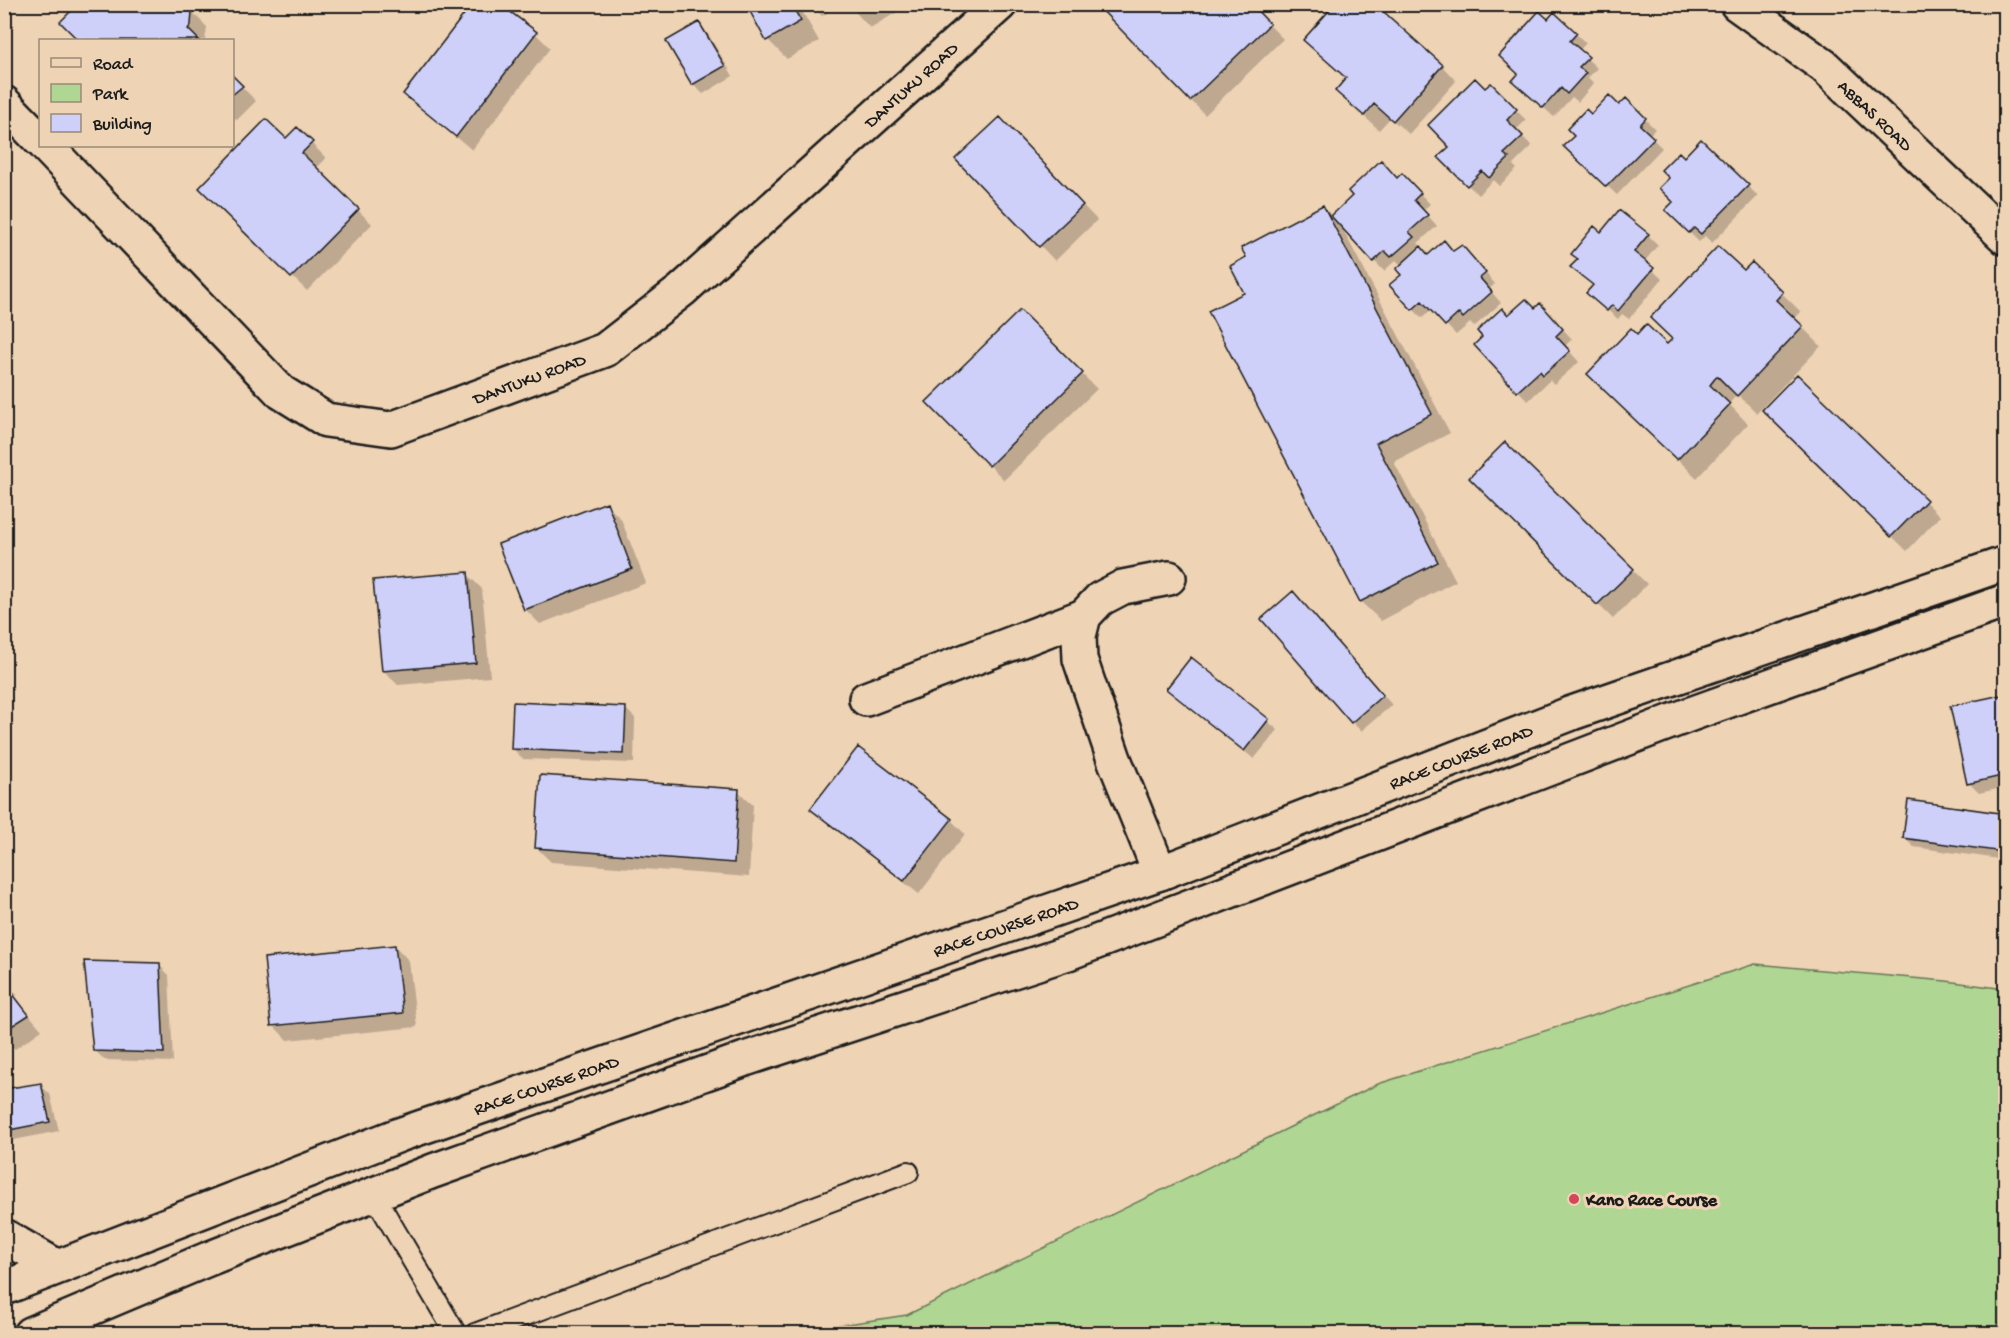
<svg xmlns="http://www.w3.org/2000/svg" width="2010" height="1338" font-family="'Gochi Hand',sans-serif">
<rect width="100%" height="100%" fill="#eed3b5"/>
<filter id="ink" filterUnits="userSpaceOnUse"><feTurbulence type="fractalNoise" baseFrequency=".0167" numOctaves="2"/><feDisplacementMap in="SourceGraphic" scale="12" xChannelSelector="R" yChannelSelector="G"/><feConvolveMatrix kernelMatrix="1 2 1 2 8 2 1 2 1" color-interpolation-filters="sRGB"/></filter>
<g filter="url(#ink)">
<path fill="#afd692" stroke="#667957" stroke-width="1.5" d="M1755 964 1946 981 2005 989V1333H788L907 1315 1378 1084Z"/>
<path fill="#0003" d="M184 4 207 27 205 40H80L62 22 107 11Z
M748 4H798L819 41 787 59 768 40Z
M811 4H842L822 16Z
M848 4H911L870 28Z
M1098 4H1259L1254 9 1283 39 1205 115Z
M1548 22 1576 34 1586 43 1579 51 1597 68 1588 78 1594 83 1578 102 1572 97 1554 117 1524 90Z
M698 24 708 34 733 76 703 94 693 84Z
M536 34 550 48 472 150 405 94Z
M1442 66 1456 81 1409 134 1390 118 1379 130 1352 105 1347 79Z
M232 77 256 101 237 120 232 116Z
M1491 85 1526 120 1516 130 1532 146 1513 165 1517 169 1499 186 1493 180 1478 195 1440 157 1452 147 1485 90Z
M1626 100 1655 129 1649 135 1662 148 1617 195 1575 156 1591 116 1619 107Z
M297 129 326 158 316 169 372 224 307 291 201 188 286 140Z
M1014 134 1097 220 1055 261 958 159Z
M1701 141 1758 196 1712 243 1705 236 1699 242 1667 210 1675 202 1684 159Z
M1402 175 1430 204 1423 210 1437 226 1418 243 1429 256 1454 253 1471 256 1495 284 1489 289 1501 303 1474 327 1470 323 1456 335 1432 310 1422 318 1413 309 1401 265 1396 260 1384 271 1342 228 1450 433 1394 462 1456 581 1381 621 1361 602 1210 312 1246 294 1323 207 1332 217Z
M1601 234 1648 235 1658 245 1644 262 1662 279 1629 319 1622 314 1618 319 1598 302 1594 286 1572 267Z
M1752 264 1801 312 1794 319 1821 346 1757 413 1737 394 1729 404 1748 424 1697 478 1608 393 1637 336 1667 347Z
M1535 310 1550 315 1572 339 1565 346 1579 362 1554 384 1550 380 1528 401 1476 345Z
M1020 312 1097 389 1004 480 928 402Z
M1797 376 1940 516 1907 551 1765 410Z
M1505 444 1647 584 1613 619 1471 478Z
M606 504 621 519 646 583 540 624 525 609Z
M467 574 482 589 490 677 398 685 383 670Z
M1303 602 1392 705 1361 731 1352 722Z
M1191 659 1278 730 1254 759 1168 689Z
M2006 695V787L1979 793 1969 783Z
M625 708 635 718 634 763 523 759 513 749Z
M738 791 753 805 749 877 551 862 536 847Z
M812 809 951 820 965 834 919 894 827 823Z
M2006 815V860L1914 847 1904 838Z
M395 946 409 961 417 1027 287 1040 273 1025Z
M159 965 169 975 173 1062 105 1060 95 1051Z
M4 978 17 995 14 997 42 1030 15 1049 4 1040Z
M40 1085 50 1094 59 1131 4 1142V1091Z"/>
<path fill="#cfd0f9" stroke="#1c1c1c" stroke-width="1.5" d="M78 4H102L107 9 112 4H186L192 11 191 25 188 29 199 40H78L60 22Z
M472 4H500L537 32 456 137 403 94Z
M746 4H791L801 21 766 41Z
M1096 4H1251L1270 24 1190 101Z
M1335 4H1375L1443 65 1393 121 1374 104 1364 116 1335 91 1346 78 1303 40Z
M1539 11 1548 19 1554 12 1577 33 1570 41 1589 57 1579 67 1586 73 1567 94 1561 88 1543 108 1512 81 1518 74 1499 56Z
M699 22 725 66 692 85 666 41Z
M232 75 243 86 232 95Z
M1475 78 1485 88 1491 83 1517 109 1507 120 1523 136 1504 154 1509 158 1489 178 1482 171 1467 186 1438 157 1449 147 1428 125Z
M1609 95 1619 105 1626 98 1646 118 1640 125 1654 138 1606 187 1563 146 1574 136 1567 129 1586 109 1591 114Z
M1000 117 1083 205 1039 247 955 159Z
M266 119 286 138 297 127 313 142 302 153 359 209 291 278 199 188Z
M1701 139 1749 185 1701 234 1694 228 1689 233 1665 210 1673 202 1659 188 1669 178 1661 170 1679 152 1684 157Z
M1381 160 1397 178 1402 173 1421 193 1414 200 1428 215 1409 232 1414 237 1391 257 1385 251 1373 262 1331 216 1352 196 1348 191Z
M1323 205 1432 414 1376 443 1438 562 1360 602 1208 311 1244 293 1230 266 1246 257 1241 248Z
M1619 210 1649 234 1634 252 1654 268 1618 311 1612 305 1607 311 1586 293 1593 285 1570 267 1578 259 1571 254 1594 226 1601 232Z
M1444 240 1453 251 1462 245 1486 273 1480 278 1492 292 1463 318 1459 313 1445 326 1422 301 1412 310 1389 285 1401 275 1396 269 1421 246 1428 255Z
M1718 246 1744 270 1752 262 1783 292 1776 300 1803 326 1737 396 1717 376 1710 385 1730 404 1677 460 1587 374 1631 328 1637 334 1646 324 1667 344 1672 339 1650 318Z
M1526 299 1535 308 1540 303 1563 329 1556 336 1570 351 1543 375 1540 371 1517 392 1474 345 1482 337 1477 331 1502 308 1508 315Z
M1020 310 1083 373 989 466 926 402Z
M1797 374 1927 500 1891 537 1762 410Z
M1505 442 1634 569 1597 605 1469 478Z
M607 502 632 569 524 610 498 544Z
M468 572 476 663 382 671 373 580Z
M1293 591 1383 695 1351 723 1261 619Z
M1191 657 1269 719 1244 751 1166 689Z
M2006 694V775L1967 784 1950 706Z
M513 702 626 707 624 754 511 749Z
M858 747 952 819 904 881 810 809Z
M540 775 739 789 734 863 535 848Z
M1908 800 2006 814 2003 852 1903 838Z
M395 945 403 1013 271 1026 264 958Z
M84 961 160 963 164 1053 93 1051Z
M12 993 29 1015 4 1031V999Z
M41 1083 50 1122 4 1131V1089Z"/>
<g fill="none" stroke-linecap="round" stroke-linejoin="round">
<g stroke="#1c1c1c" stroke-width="24">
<path id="lane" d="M374 1195 456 1334
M475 1334 908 1172"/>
</g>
<g stroke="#1c1c1c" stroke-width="38">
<g id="street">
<path id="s1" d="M1737 4 1824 66 2006 238"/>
<path d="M4 103 40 140"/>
<path id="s2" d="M46 146 281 392 326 420 391 429 605 350 682 290 1000 4"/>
<path d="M866 699 1084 616"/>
<path d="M1160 873 1114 759 1080 659 1079 636 1084 616 1100 599 1123 587 1169 578"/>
<path d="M4 1236 56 1266"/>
</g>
</g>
<g stroke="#1c1c1c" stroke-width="38">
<g id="secondary">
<path id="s3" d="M4 1288 399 1135 1160 873 1572 713 2006 563"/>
<path d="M30 1334 208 1259 433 1171 745 1059 1068 953 1691 714 2006 601"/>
</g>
</g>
<use href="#lane" stroke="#eed3b5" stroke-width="20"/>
<use href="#street" stroke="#eed3b5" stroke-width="33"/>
<use href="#secondary" stroke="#eed3b5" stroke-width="33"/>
</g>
</g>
<circle fill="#d1495b" stroke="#eed3b5" stroke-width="2" cx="1574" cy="1199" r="6"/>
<g text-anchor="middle" stroke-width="6" stroke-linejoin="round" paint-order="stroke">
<g font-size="18" fill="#1c1c1c" stroke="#eed3b5">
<text dy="6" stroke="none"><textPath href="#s2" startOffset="1092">DANTUKU ROAD</textPath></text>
<text dy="6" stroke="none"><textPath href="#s1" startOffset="178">ABBAS ROAD</textPath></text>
<text dy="6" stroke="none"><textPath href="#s2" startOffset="606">DANTUKU ROAD</textPath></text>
<text dy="6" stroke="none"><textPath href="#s3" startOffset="1551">RACE COURSE ROAD</textPath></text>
<text dy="6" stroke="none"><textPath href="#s3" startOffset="1065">RACE COURSE ROAD</textPath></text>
<text dy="6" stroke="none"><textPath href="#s3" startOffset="579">RACE COURSE ROAD</textPath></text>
</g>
<g font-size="18" font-weight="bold" fill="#1c1c1c" stroke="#eed3b5" text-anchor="start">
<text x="1586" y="1205">Kano Race Course</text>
</g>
</g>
<rect width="2010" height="1338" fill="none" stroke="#eed3b5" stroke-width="24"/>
<rect x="12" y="12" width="1986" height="1314" fill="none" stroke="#1c1c1c" stroke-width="2" filter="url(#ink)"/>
<rect x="39" y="39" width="195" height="108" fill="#eed3b5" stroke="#9a8a78" stroke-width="1.5"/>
<rect x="51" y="58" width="30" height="9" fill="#eed3b5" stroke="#9a8a78" stroke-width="1.5"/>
<text x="93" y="69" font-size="18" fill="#1c1c1c">Road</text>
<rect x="51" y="84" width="30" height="18" fill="#afd692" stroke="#9a8a78" stroke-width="1.5"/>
<text x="93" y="99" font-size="18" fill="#1c1c1c">Park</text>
<rect x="51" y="114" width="30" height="18" fill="#cfd0f9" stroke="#9a8a78" stroke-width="1.5"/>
<text x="93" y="129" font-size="18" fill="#1c1c1c">Building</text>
</svg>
